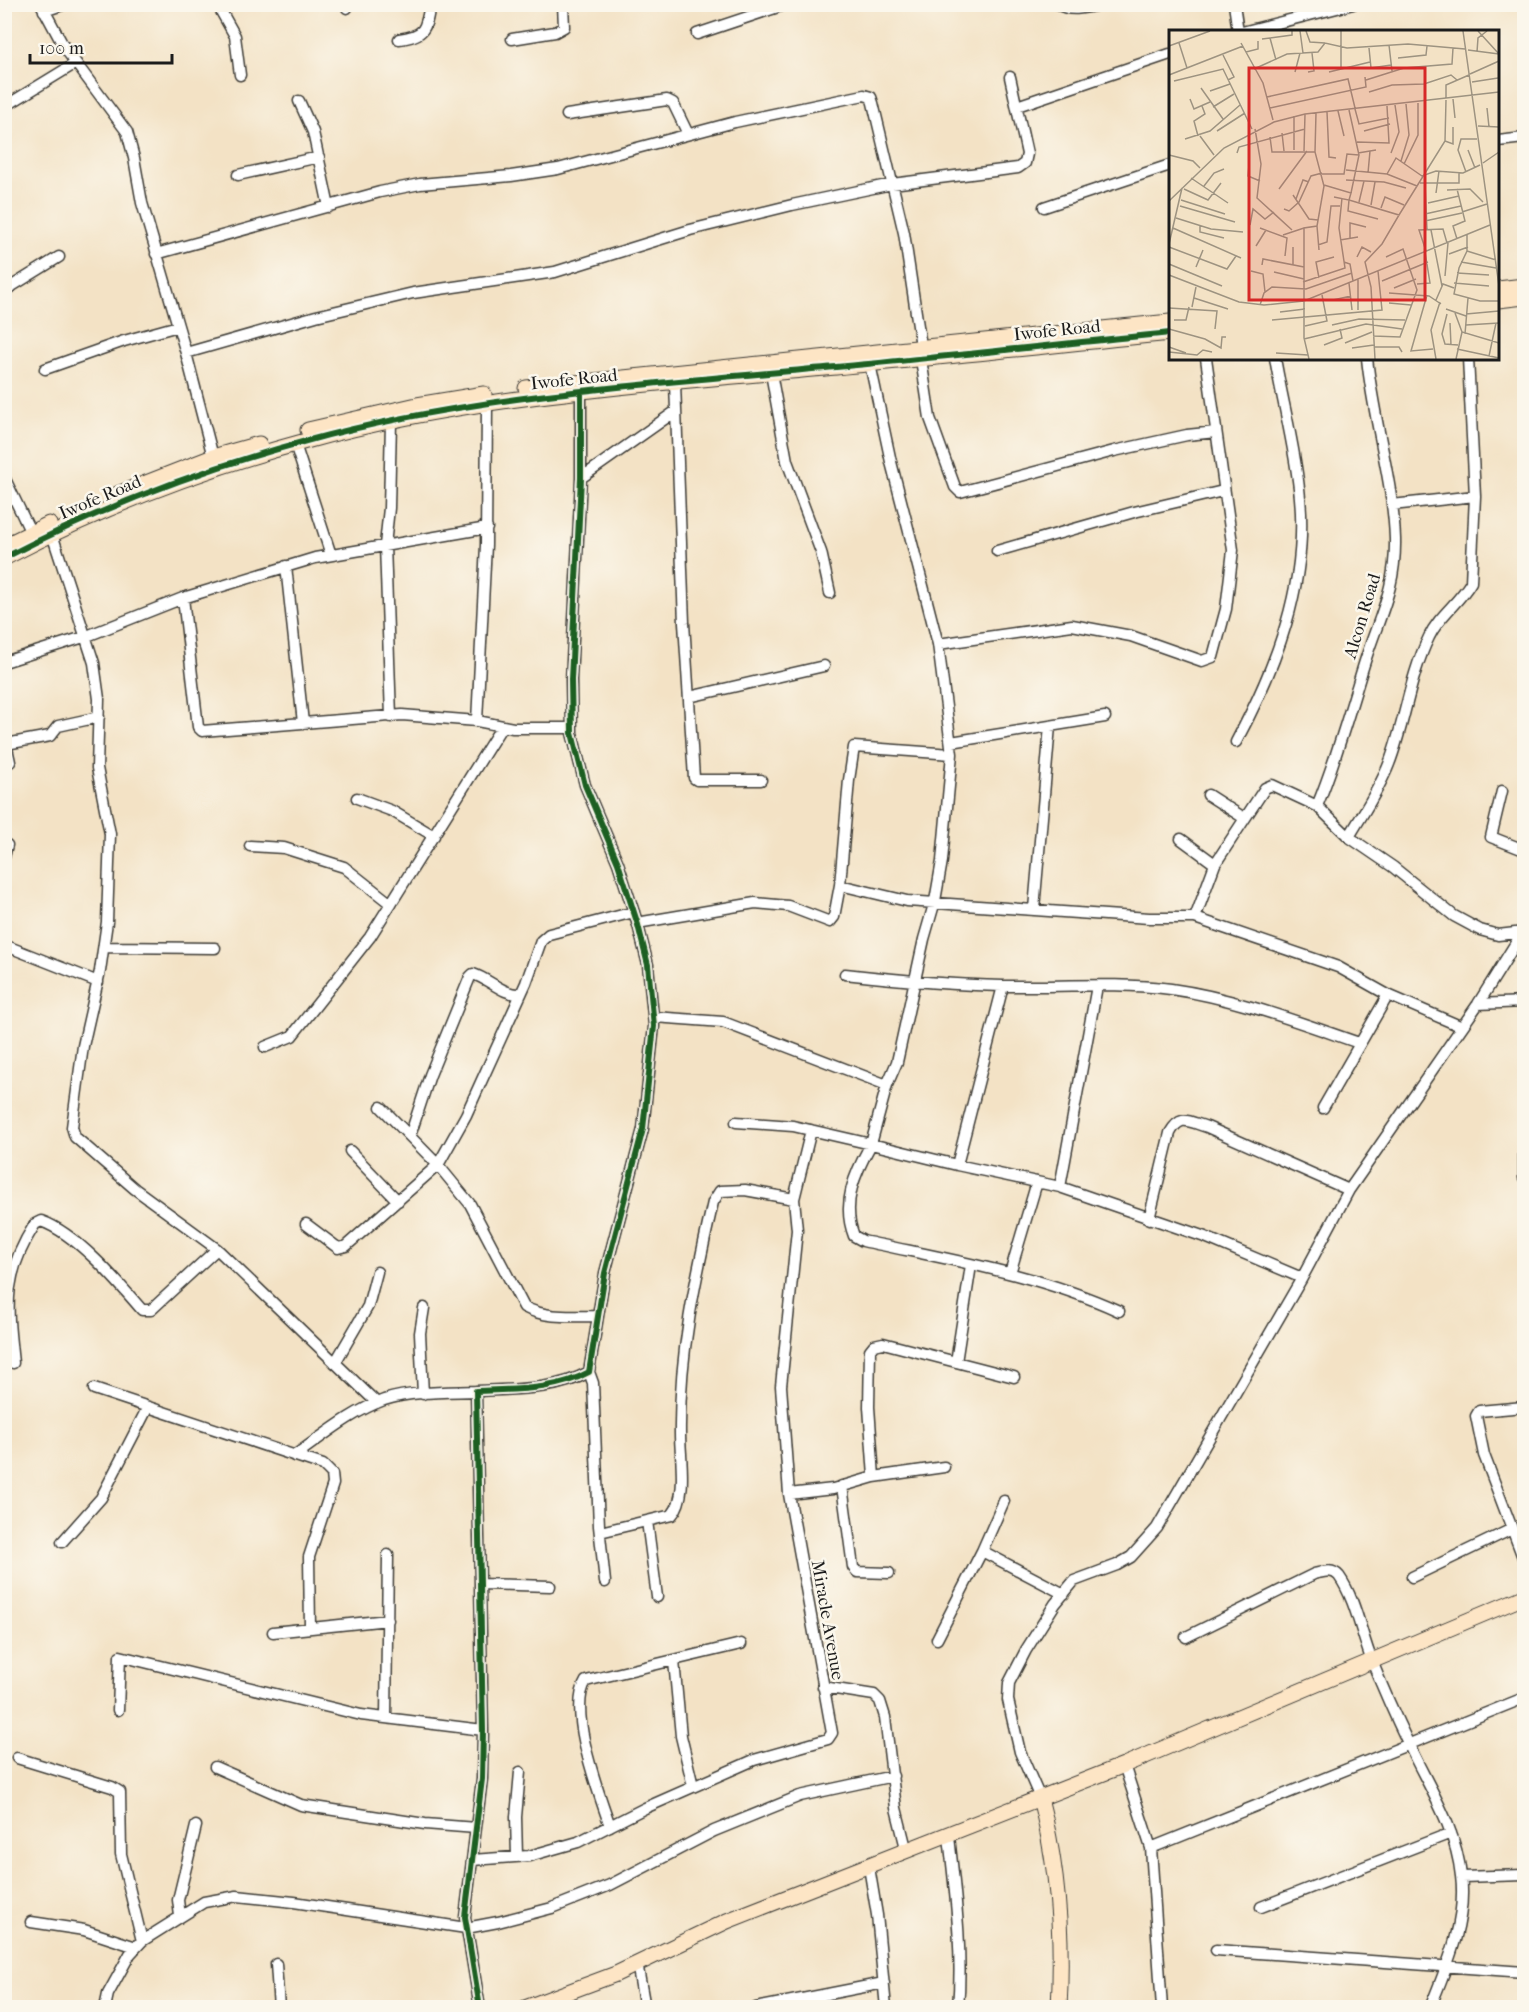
<svg xmlns="http://www.w3.org/2000/svg" width="1529" height="2012" font-family="'IM FELL French Canon',serif">
<rect width="100%" height="100%" fill="#fbf7ec"/>
<filter id="ink" filterUnits="userSpaceOnUse"><feTurbulence type="fractalNoise" baseFrequency=".0167" numOctaves="2"/><feDisplacementMap in="SourceGraphic" scale="12" xChannelSelector="R" yChannelSelector="G"/><feConvolveMatrix kernelMatrix="1 2 1 2 8 2 1 2 1" color-interpolation-filters="sRGB"/></filter>
<filter id="wash" filterUnits="userSpaceOnUse"><feTurbulence type="fractalNoise" baseFrequency=".008" numOctaves="4" result="noise"/><feDisplacementMap in="SourceGraphic" scale="24" xChannelSelector="R" yChannelSelector="G"/><feGaussianBlur stdDeviation="1.35" result="paint"/><feColorMatrix in="noise" values="0 0 0 0 0 0 0 0 0 0 0 0 0 0 0 0 0 1.4 0 .05"/><feComposite in="paint" operator="in"/></filter>
<g filter="url(#wash)">
<rect width="100%" height="100%" fill="#f3e2c5"/>
</g>
<g filter="url(#ink)">
<g fill="none" stroke-linecap="round" stroke-linejoin="round">
<g stroke="#3c3a35" stroke-width="13">
<path id="street" d="M41 4 64 47 127 132 134 158 142 203 186 353 213 457
M217 4 235 36 240 75
M346 4 347 8
M1058 4C1070 13 1089 7 1103 4
M1234 4 1238 32
M44 11 65 4
M1242 32 1353 4
M697 34 787 4
M399 39C425 36 426 29 430 4
M512 39 555 32 564 27 563 4
M299 101 313 132 329 207
M1017 106 1170 54
M4 107 76 63
M567 115 667 100 673 103 688 134
M1498 141 1524 138
M238 175 319 157
M1044 207 1170 165
M156 254 380 192 420 184 511 176 558 169 735 122 864 95 871 97 873 103 904 233 921 346
M4 291 59 257
M186 353 316 316 413 293 555 272 690 230 792 205 892 184 1018 168 1025 163 1027 154 1010 77
M921 359 930 418 955 487 960 492 1114 451 1187 435 1216 432
M870 364 891 462 938 644 952 754 942 861 935 901 924 939 897 1062 887 1085
M45 369 124 341 178 326
M771 373 787 461 821 552 830 593
M675 383 684 623 694 778 697 780H761
M295 444 331 555
M4 477 31 533
M581 478 676 411
M1392 505 1475 496
M52 534 94 663 99 699 97 768 110 834 107 922 100 971 83 1046 72 1127 75 1137 135 1189 217 1249 377 1403
M997 551 1134 512 1223 491
M286 566 303 723
M183 598 198 727 202 731 402 715 477 721 513 728H572
M938 644 1072 625 1131 636 1202 661 1213 657 1226 609 1233 550 1206 358
M4 662 87 636 183 598 315 558 487 528
M689 697 824 666
M391 717 385 545 389 508 391 422
M477 721 486 545 487 403
M5 739 10 762
M951 742 1105 717
M1236 742C1276 667 1308 584 1300 498 1296 451 1283 405 1275 358
M6 744 50 736 58 726 99 717
M1502 791 1491 837 1524 850
M1208 795 1244 818
M357 798 392 811 434 836
M1317 806C1337 758 1350 708 1366 658 1380 614 1396 588 1395 539 1393 480 1373 419 1367 358
M1349 837C1363 813 1379 790 1389 764 1405 723 1409 678 1429 637 1439 615 1459 603 1471 582L1475 496 1468 358
M1181 839 1215 864
M250 846 284 848 344 867 391 904
M4 857 7 845
M840 885 907 901 1149 918H1195L1338 967 1388 995 1460 1026
M1034 909 1050 726
M1195 918 1215 864 1265 788 1272 785 1317 806 1349 837 1393 867 1454 916 1480 930 1498 935 1524 932
M637 923 755 903 788 906 830 922 834 917 840 885 849 780 854 747 952 754
M4 945 98 982
M104 947 215 948
M845 974C898 980 950 985 1003 986 1059 987 1116 982 1171 989 1235 998 1298 1022 1359 1043
M1478 1004 1524 1002
M654 1017 723 1022 887 1085 871 1144 957 1165 1060 1187 1205 1237 1302 1278 1349 1190 1478 1004 1524 930
M265 1047 292 1036 370 937 502 726
M381 1107 438 1165 470 1204 524 1307C546 1319 572 1316 597 1316
M1323 1108 1388 995
M1524 1116V1178
M736 1122 793 1126 871 1144C855 1173 841 1203 854 1236L863 1241C950 1260 1038 1274 1119 1311
M410 1136 430 1075 470 977 473 974C489 979 503 995 520 994
M350 1151 398 1201
M957 1165 1003 986
M1060 1187 1097 986
M1149 1219 1170 1133C1181 1113 1189 1122 1207 1127L1349 1190
M306 1224 338 1248 346 1246 438 1165 466 1115 526 983 541 941 549 934 634 912
M1010 1273 1037 1182
M956 1362 971 1265
M13 1363C7 1306 2 1276 35 1224L41 1221C76 1233 118 1282 142 1310H151L217 1249
M335 1363 368 1306 377 1272
M589 1372 593 1383 599 1526 605 1582
M94 1389 323 1465 332 1474 333 1484 309 1557 310 1628
M423 1394 420 1333 424 1308
M1524 1407 1479 1411 1476 1416 1484 1455 1524 1560
M294 1456C323 1436 351 1412 384 1400 413 1391 446 1392 476 1391
M874 1477 869 1407 870 1350 874 1345 883 1343 1014 1377
M842 1486 853 1567 857 1572 889 1573
M789 1494 833 1489 874 1477 944 1467
M647 1521 657 1597
M600 1532 672 1515C688 1497 680 1457 680 1434 679 1353 695 1281 713 1202L720 1191 745 1190 794 1199
M62 1542 101 1498 148 1407
M982 1551 1004 1501
M1412 1577 1512 1529
M480 1584 550 1586
M273 1632 388 1620
M1186 1637 1314 1574C1323 1572 1332 1568 1339 1576 1356 1600 1361 1634 1372 1661 1383 1689 1396 1718 1409 1745 1429 1788 1456 1827 1461 1876 1467 1921 1447 1966 1430 2008
M937 1639 982 1551 1064 1594
M674 1661 681 1736 693 1786
M823 1687 874 1695 880 1701 885 1717 896 1808 907 1852
M118 1710 120 1656 361 1715 483 1730
M386 1718 388 1555
M17 1758 112 1787 120 1792 121 1854 142 1941
M1124 1765 1151 1848 1162 2008
M215 1767 301 1805 425 1824 476 1828
M1040 1798 1020 1752 1008 1700 1009 1683 1026 1650 1055 1604 1074 1581 1117 1565 1131 1557 1157 1528 1302 1278
M610 1826C599 1793 567 1711 586 1681L741 1644
M949 1836C955 1892 963 1951 958 2008
M1151 1848 1524 1698
M517 1857 516 1817 520 1772
M472 1860 529 1856 578 1842 645 1808 754 1760 828 1739 832 1733 789 1494 781 1386 797 1230 794 1199 811 1130
M869 1867 877 1915 886 2008
M1462 1877 1524 1875
M1261 1907 1451 1833
M180 1916 178 1900 196 1826
M31 1922 84 1930 136 1947
M1216 1950 1524 1972
M637 1963 645 2008
M276 1964 279 2008
M105 2008 108 1994 130 1954 142 1941 204 1902 237 1896 294 1902 466 1928 498 1922 552 1908 610 1885 714 1831 800 1796 893 1776
M480 2008 465 1917 482 1779 483 1730 476 1391C514 1389 555 1391 589 1372L605 1273 643 1129 654 1026 648 965 638 925 618 863 585 785 572 733 571 680 581 478V392
M756 2008 884 1983"/>
</g>
<g stroke="#3c3a35" stroke-width="17">
<path id="secondary" d="M1498 289 1524 286
M1498 300 1524 297
M526 388 1170 322
M308 430 417 405 484 394
M118 494 213 457 259 444
M4 546 49 524
M4 558C100 508 202 469 306 441 476 394 660 383 836 367 947 357 1059 344 1170 333
M1040 1798C1058 1867 1063 1937 1059 2008
M525 2008 616 1974 727 1921 1124 1765 1524 1597"/>
</g>
<use href="#street" stroke="#fff" stroke-width="10"/>
<use href="#secondary" stroke="#fde5c5" stroke-width="15"/>
<g stroke="#fbf7ec" stroke-width="10">
<path id="cycleway" d="M4 558C100 508 202 469 306 441 476 394 660 383 836 367 947 357 1059 344 1170 333
M480 2008 465 1917 482 1779 483 1730 476 1391C514 1389 555 1391 589 1372L605 1273 643 1129 654 1026 648 965 638 925 618 863 585 785 572 733 571 680 581 478V392"/>
</g>
<use href="#cycleway" stroke="#1b5e20" stroke-width="6"/>
</g>
</g>
<g text-anchor="middle" stroke-width="5" stroke-linejoin="round" paint-order="stroke">
<g font-size="18" fill="#1c1c1c" stroke="#fbf7ec">
<text transform="translate(1057 330) rotate(-6)" y="6">Iwofe Road</text>
<text transform="translate(574 379) rotate(-6)" y="6">Iwofe Road</text>
<text transform="translate(100 497) rotate(-23)" y="6">Iwofe Road</text>
<text transform="translate(1362 616) rotate(-73)" y="6">Alcon Road</text>
<text transform="translate(828 1620) rotate(80)" y="6">Miracle Avenue</text>
</g>
</g>
<g transform="translate(1169 30)">
<rect width="330" height="330" fill="#f3e2c5"/>
<path fill="none" stroke="#9d9381" stroke-width="1.5" d="M131 1 134 23M137 1 141 12 156 13M294 1 330 256M309 1 330 24M101 8 107 30M93 9 123 5V1M10 13 18 38M72 13 94 53 104 90M220 15 223 41M0 16 41 1M200 18 202 38 222 35M299 20 330 24M77 22 89 19V11M308 22 309 8 318 1M54 25 65 47 59 50M229 28 257 25 258 16M172 38V1M85 39 118 24 149 22 156 13 178 18 239 14 296 19M126 42 131 23M139 42 145 41 143 23M160 42 201 32M301 44 330 31M0 45 74 16M197 50 235 38 283 34 284 18M5 51 54 39 83 99M303 52 329 48M32 58 54 89M41 61 61 54M200 62 223 55 255 54 282 45 288 50M98 67 179 49 186 78M21 69 25 79 41 72M277 69V55L300 45M284 69 286 88M44 77 65 64M101 78 197 57 196 47M318 78 320 97M186 79 190 94 220 88M180 80 190 125 182 163M169 81 175 106M158 82 160 127 167 128M309 96 330 97M86 99 92 134 88 168 123 200M48 101 76 83M195 101 221 94M113 103 115 121M29 106 25 91 36 84 33 76M31 106 45 125M101 107 103 122H146M16 109 41 101 71 75M276 111 284 114V97M188 112 220 113 218 76M125 120V86M299 120 306 138M135 121 136 84M68 123 70 117 136 99M189 123 207 120M222 123 230 102 226 75M0 125 24 131 31 138M232 131 240 105 237 74M314 133 330 122M235 134 249 105V73M80 135 79 146 91 151M177 140 218 144 248 156M297 142 289 120 292 109H308M199 143 201 121M153 144H175L178 124 190 125M218 144 227 128 253 146 267 141 294 143 311 135M22 148 59 173M177 150 215 152 237 158M251 153H290V143M256 153 258 200M155 155 182 163 180 170 230 185 276 111 277 70M35 156 45 143 55 139M15 159 39 170 52 153M110 159 138 121M278 160 301 159 314 172M267 163 270 141M124 165 140 189 149 190M165 167 180 170 179 181 209 189M127 169 134 150 140 152M12 170 56 184M0 171 55 118 105 92 136 84 330 62M190 172 195 151M259 173 290 166M202 175 206 152M11 176 66 192M212 178 216 167 235 175M115 179 120 181 130 172 142 146 153 143M293 182 318 174M256 184 292 176M7 188 42 199 74 202M256 191 293 183M81 195 84 179 96 189 105 182M31 196V202L55 208M148 196 150 220M4 198 72 228M91 198 118 208 116 226M262 200 273 256M114 205 135 198M298 205V221L290 238 285 264 311 271H330M181 208V193L197 197M288 209 284 196 296 191 288 159M171 210 189 207M0 214 13 158M149 215 158 212 162 176H171M87 216 97 200M0 217 58 239 67 226M257 221 250 200 274 199 278 213M298 221 327 230M280 224 299 217M188 227 193 217 202 222M175 232 181 234 184 251M292 232 327 238M0 234 53 256M93 235 94 229 135 237M124 236V217M27 237 34 220M82 241 94 244 96 262M105 242 135 249M288 243 320 245M0 245 70 272 95 275 135 271 321 195M276 246 279 213M150 248 147 232 165 227M213 251 259 232M134 252 176 238 170 198 173 168M180 253 183 280M285 253 320 256M248 254 261 253 256 222M225 258 247 249M220 263 260 266 272 274M258 265 242 321 264 319M25 268 59 279M164 270 182 266M267 270 274 254 285 258M220 273 242 275M91 275 95 263 103 257 137 259 183 243M23 277 27 257M0 278 48 281 46 299M277 279 297 286M189 280V249M111 282 136 279M286 283 293 302 330 313M278 284 273 304 276 314 289 315M297 284 330 281M5 290H17L20 277M103 290 213 280 209 241M281 293 282 315M163 295 190 289 236 290M297 295 330 293M136 296 158 291 153 265M0 299 36 309 52 318 53 307H57M296 304 299 268M204 306 231 307 248 260 234 219 217 227M135 309 197 294 233 299M176 313 203 302M155 315 173 308 171 299M0 317 17 323M205 317H230L233 322M183 318 205 315M288 319 330 328M0 322 28 325 34 320 43 322M107 323 139 325M320 326 327 293M140 329 135 308V198L148 196 155 156 146 122 147 83M206 329 202 257 196 232 213 214 230 185M267 329 262 300 271 272M287 329 293 302"/>
<path fill="#d62828" fill-opacity="0.15" stroke="#d62828" stroke-width="3" d="M80 38H256V270H80Z"/>
<rect width="330" height="330" fill="none" stroke="#1c1c1c" stroke-width="3"/>
</g>
<rect width="1529" height="2012" fill="none" stroke="#fbf7ec" stroke-width="24"/>
<path d="M30 54v9h142v-9" fill="none" stroke="#1c1c1c" stroke-width="3"/>
<text x="39" y="54" font-size="18" fill="#1c1c1c" stroke="#fbf7ec" stroke-width="4.5" paint-order="stroke">100 m</text>
</svg>
